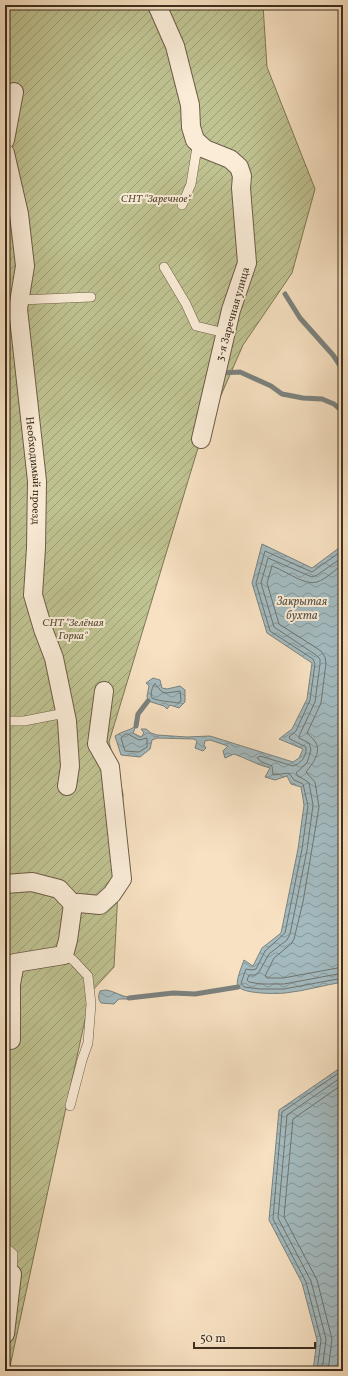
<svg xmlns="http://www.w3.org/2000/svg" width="348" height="1376" font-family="Vollkorn,serif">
<defs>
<pattern id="garden-furrows" width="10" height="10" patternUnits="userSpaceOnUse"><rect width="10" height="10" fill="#bfc291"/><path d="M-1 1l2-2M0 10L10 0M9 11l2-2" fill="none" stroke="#9d9e76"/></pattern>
<pattern id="water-waves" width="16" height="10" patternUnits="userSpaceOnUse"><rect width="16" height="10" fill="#a3babf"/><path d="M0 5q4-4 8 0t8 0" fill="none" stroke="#86989b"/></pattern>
</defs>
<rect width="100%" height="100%" fill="#f7e1c2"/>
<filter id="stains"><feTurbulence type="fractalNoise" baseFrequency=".005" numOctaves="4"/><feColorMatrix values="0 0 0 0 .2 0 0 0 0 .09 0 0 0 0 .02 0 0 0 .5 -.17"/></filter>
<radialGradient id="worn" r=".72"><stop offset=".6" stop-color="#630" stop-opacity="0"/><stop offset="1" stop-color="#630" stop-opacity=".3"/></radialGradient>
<path fill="url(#garden-furrows)" stroke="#7e7858" d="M5 5H263L267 67 315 189 292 273 243 345 198 448 109 742 123 794 114 967 91 992 9 1371H5Z"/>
<path fill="url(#water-waves)" stroke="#7b827f" d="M262 544 312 568 343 545V982C324 985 305 991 285 993 276 994 242 994 238 986 235 982 242 966 244 960L253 966 262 948 281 933 298 849 304 805 301 787 291 784 287 776 275 780 265 777 270 768C257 765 246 758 234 754L225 758 223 751 228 746 210 740 205 741 204 745 206 748 203 751 195 748 197 741 194 739 157 738 152 740 150 749 140 757 121 755 115 736C122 731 129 731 136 726L133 733 141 737 144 733 141 729H146L151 733 157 735 187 737 210 736 293 762 299 758 303 749 279 739 292 729 307 699 312 663 267 633 252 583Z
M153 678 160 680 162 688 167 689 180 686 185 690V702L179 708 170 705 167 709 164 706 148 701 147 696 149 686 146 683Z
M106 990C114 991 120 996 128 997L129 999H119L114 1004 101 1003C98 999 98 996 100 991Z
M343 1066V1371H313L317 1340 302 1283 269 1220 279 1110Z"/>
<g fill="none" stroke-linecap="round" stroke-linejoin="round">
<path stroke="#70746e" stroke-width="1" d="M343 550 312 572 265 551 256 583 270 631 313 659 315 664 310 700 296 731 289 737 290 739 306 747C307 756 301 764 293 766L260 756 257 758 262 762 272 766 273 775 289 773 294 780 303 784 308 806 302 849 285 933 265 951 256 969 252 970 246 969 241 983 244 987 260 989H284L343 978
M343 557 317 575 312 577 268 558 261 583 274 627 316 655 320 659V664L315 702 299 736V738L309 743 311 750 307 763 296 773 298 776 305 780 309 783 313 805 307 850 290 934 287 940 269 954 259 972 255 975H249L247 980 249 982 260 984H284L343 973
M343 564C335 570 326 579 317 582 305 586 284 570 272 566L267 583 279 624 321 651 325 657 326 663 321 703 307 733C309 736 312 737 314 740 323 751 313 763 306 772L315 782 319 807 303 902 294 939 291 944 274 958 265 976 267 978H283L343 967
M155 684 162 692 167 693 180 691 181 701 178 703C169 701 161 702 152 698 150 695 152 686 155 684Z
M128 734 139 740 147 738V747L139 752 125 751 121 738 124 735Z
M317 1371 321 1340 306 1282 273 1219 282 1112 343 1070
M322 1371 326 1339 311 1281 278 1218 287 1115 343 1076
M328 1371 332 1339 317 1280 284 1217 293 1119 343 1084"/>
<path stroke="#7b827f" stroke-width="5" d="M285 294 300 318 333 355 343 370
M221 373 240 372 271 386 282 394 303 398 322 399 334 404 343 412
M136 726 138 714 148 701
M129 998 173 993 195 994 238 987"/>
<g stroke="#6c5c47" stroke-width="10">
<path id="lane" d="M182 205 191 184 197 147 195 141
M164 267 186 304 196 326 225 333
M20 300 91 297
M5 721H24L65 713
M64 955 73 960 88 976 91 1004 88 1043 82 1060 70 1106
M5 1247 13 1254 12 1274"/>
</g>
<g stroke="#6c5c47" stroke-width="20">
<g id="street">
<path d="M157 5 175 46 190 105 191 127 195 140 205 149 230 159 239 167 242 176 241 188 247 263 231 310 201 439"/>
<path d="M5 140 14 92"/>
<path id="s1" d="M5 153 19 214 25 266 18 309 37 481 36 548 33 595 43 629 54 658 67 721 70 766 67 786"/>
<path d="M5 884 32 882 59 889 73 904 79 903 100 905 112 894 122 879 110 767 97 744 104 691"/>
<path d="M11 1040V984L15 963 64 955 68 940 73 904"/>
<path d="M5 1334 12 1274"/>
</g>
</g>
<use href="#lane" stroke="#faecd7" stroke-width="9"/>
<use href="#street" stroke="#faecd7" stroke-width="18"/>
</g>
<g text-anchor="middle" stroke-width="4" stroke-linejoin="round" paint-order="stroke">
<g font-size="11" font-style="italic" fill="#584c35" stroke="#faecd7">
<text x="156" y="202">СНТ "Заречное"</text>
<text x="73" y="626">СНТ "Зелёная<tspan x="73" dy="13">Горка"</tspan></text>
</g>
<g font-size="11" fill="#3e2f1e" stroke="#faecd7">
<text transform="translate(232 314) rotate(-74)" y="4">3-я Заречная улица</text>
<text dy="4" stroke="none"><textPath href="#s1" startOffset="321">Необходимый проезд</textPath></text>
</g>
<g font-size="12" font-style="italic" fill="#575246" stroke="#faecd7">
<text x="302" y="605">Закрытая<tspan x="302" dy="14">бухта</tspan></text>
</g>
</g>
<rect width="348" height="1376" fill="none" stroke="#f7e1c2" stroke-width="20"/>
<rect x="6" y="6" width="336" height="1364" fill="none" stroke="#3e2f1e" stroke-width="2"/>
<rect x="10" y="10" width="328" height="1356" fill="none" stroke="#3e2f1e"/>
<path d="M194 1342v6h121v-6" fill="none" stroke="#3e2f1e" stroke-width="2"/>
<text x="200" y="1342" font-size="12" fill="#3e2f1e" stroke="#faecd7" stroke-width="3" paint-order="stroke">50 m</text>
<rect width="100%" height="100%" filter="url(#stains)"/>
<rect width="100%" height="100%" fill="url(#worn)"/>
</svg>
